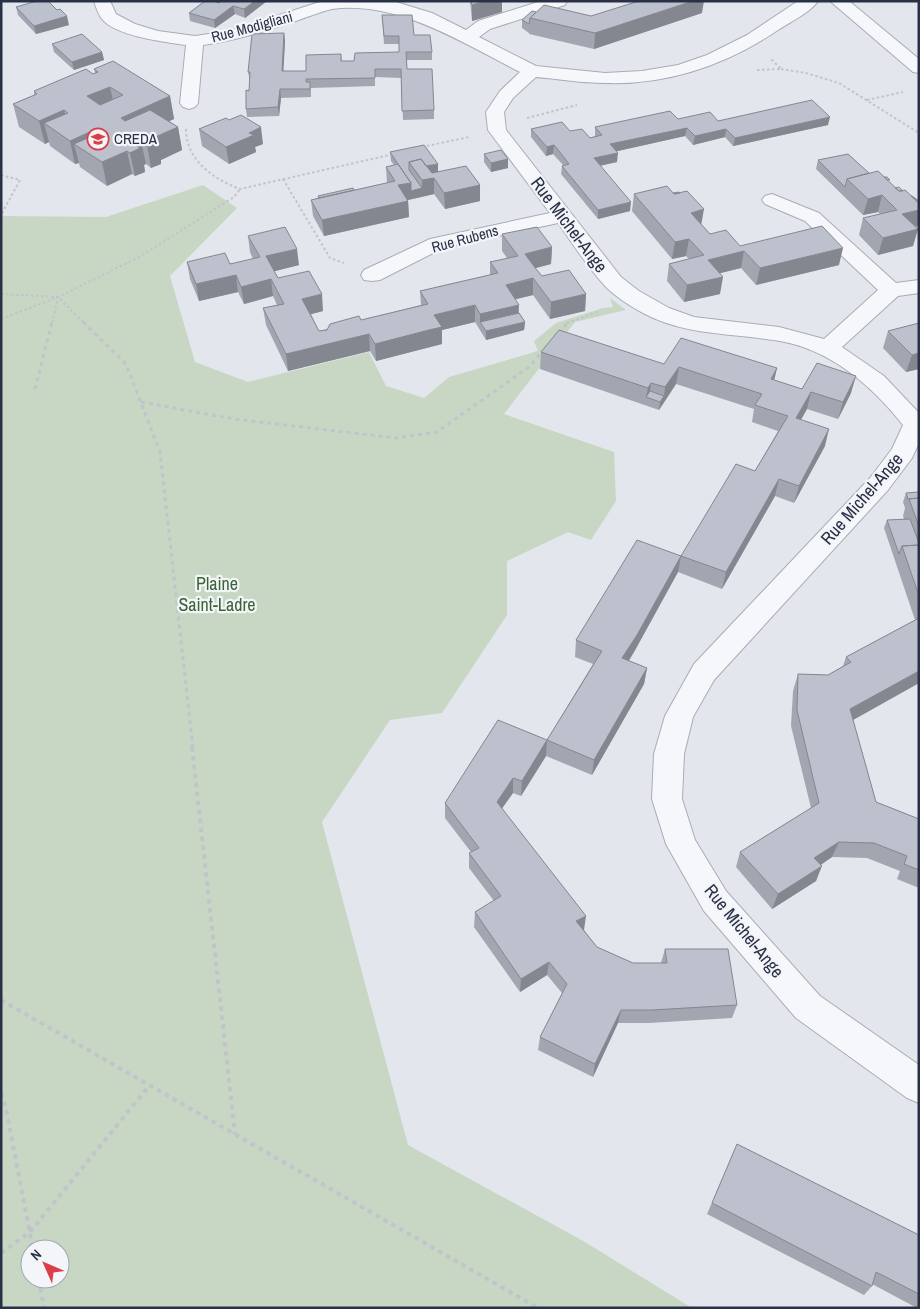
<svg xmlns="http://www.w3.org/2000/svg" width="920" height="1309" font-family="'Archivo Narrow',sans-serif">
<rect width="100%" height="100%" fill="#e3e6ec"/>
<path fill="#c7d7c4" fill-rule="evenodd" d="M203 185 237 208 170 276 195 362 248 382 369 352 386 386 424 398 449 377 538 351 534 341 556 323 603 308 613 307 610 298 626 310 575 322 504 414 614 452 616 501 591 540 568 532 507 561V615L442 713 390 720 322 822 408 1145 585 1242 692 1308H1V216L106 217ZM30 1249H60V1279H30Z"/>
<g fill="none" stroke-linecap="round" stroke-linejoin="round">
<g stroke="#a7acb7" stroke-width="2">
<path id="minor" d="M94 1H110L116 14 135 24 158 31 195 36 229 31 323 1 396 2 432 13 466 30 478 21 541 1H567L565 5 490 29 479 37 536 66 605 73 642 71 678 65 707 55 747 35 798 1H818C810 13 790 22 778 30 726 65 668 85 605 83 582 83 559 79 536 77L513 98 504 112 506 130 621 277 639 291 669 308 694 317 779 327 824 339 878 290 805 221 765 204 762 200 765 196 772 194 819 213 896 283 919 280V293L898 296 842 347 884 376 919 413V443L912 458 888 490 714 680 693 717 684 754 682 799 695 840 726 891 820 996 919 1065V1103L907 1098 796 1018 704 911 666 844 652 799 654 754 665 716 694 664 870 478 892 449 903 425C872 386 831 350 780 341 733 333 686 336 643 313 630 306 616 297 606 287 588 268 573 244 558 223L443 248 380 280 372 281 364 280 361 275 364 270 430 239 550 213 488 130 486 112 500 91 520 72C465 44 397 0 332 9 320 12 307 17 296 21 265 31 235 41 203 45L198 103 195 107 189 109 183 107 180 103 186 45C165 42 115 36 102 19 98 14 96 7 94 1Z
M830 1H849L919 59V73L913 72Z"/>
</g>
<path stroke="#c1c4cb" stroke-width="2" stroke-dasharray="2.5 2.5" stroke-linecap="butt" d="M781 69 806 73 839 83 919 133
M757 70 781 69 771 59
M867 100 903 92
M527 118 577 105
M186 129C186 160 213 179 240 189L394 154
M422 147 469 137
M1 175 20 180 1 215
M283 179 330 258 344 263
M1 294 58 297 84 323
M1 319 58 297 139 257 234 197 240 189
M52 323 58 298
M567 323 600 311"/>
<path stroke="#c1c4cb" stroke-width="3" stroke-dasharray="4 4" stroke-linecap="butt" d="M83 322 126 364 160 452 193 748
M559 333 568 322
M35 389 52 322
M141 402 234 419 396 438 437 432 529 367 543 351"/>
<path stroke="#c1c4cb" stroke-width="4" stroke-dasharray="4.5 4.5" stroke-linecap="butt" d="M192 747 235 1134
M1 1000 538 1308
M1 1093 6 1109 33 1249
M1 1253 30 1232 149 1086
M39 1279 44 1308"/>
<use href="#minor" fill="#f6f7fa" fill-rule="evenodd"/>
</g>
<path fill="#a3a6b0" d="M205 1H267L245 18 235 14 215 28 190 21 189 13Z
M470 1H502V12L472 21Z
M16 7 69 25 36 34 18 15Z
M536 12 591 16 702 13 594 49 529 34V33L522 28V20Z
M382 15 414 35 432 52V60H407V69L434 110V119L403 120 401 78 375 77V86L311 88V97L281 98 279 116 247 117 246 109 250 81 248 72 284 33 285 41 283 71H306L341 54 342 61H354L399 52V44H384Z
M52 44 102 52 104 60 74 70 54 52Z
M94 69 170 96 174 119 169 121 178 127 182 150 161 160V164L151 168 146 164 144 165 145 172 135 176 132 174 107 186 80 167 79 163 75 164 50 146 49 142 45 144 19 127 13 104 34 95V91L93 74 95 73Z
M678 119 718 121 828 125 733 146 725 137 693 145 685 136 617 151V162L600 166 630 211 598 219 561 174 562 166 563 165 553 154 546 156 531 137V129L570 131 590 138 595 136V127Z
M199 129 263 144 255 147 256 152 229 164 202 146Z
M390 152 438 164V172L480 185V201L445 209 434 194 422 197 408 200 409 217 324 236 313 216 311 200 318 198V196L354 190 387 183 386 167 394 165 391 161Z
M484 154 508 159V168L491 172 484 162Z
M818 160 869 173 889 182 915 227 918 229 913 246 878 255 859 235 863 218 880 214 878 212 863 215 816 169Z
M634 194 701 224 710 234 740 246 839 265 756 285 741 268 720 273V294L684 302 667 281 669 264 689 259 686 256 672 259 632 211Z
M502 234 552 247 551 264 535 268 542 276 586 294 585 311 550 319 533 295 515 299 519 313 525 322 524 330 486 340 475 322 442 330V344L430 347 376 361 370 351 288 371 266 325 263 308 277 305 273 296 244 304 238 292 199 301 190 279 187 262 230 264 253 259 250 252 248 236 299 265 274 271 278 278 323 311 311 314 319 331 361 320 421 305 420 291 490 275V262L507 258 502 251Z
M919 323V369L906 372 883 348 888 331Z
M541 352 664 364 777 368 774 380 802 389 851 393 838 419 807 409 801 420 825 446 794 503 775 496 722 589 678 572 634 652 629 661 647 668 644 684 592 775 546 756 521 796 513 793 502 808 584 930 597 947 633 963H661L665 949 737 1005 732 1018 649 1023H618L593 1077 538 1050 540 1037 562 993 547 975 520 992 474 927 475 912 494 901 469 868V853L471 852 445 818V803L547 740 593 664 575 657 576 640 681 556 755 471 778 431 752 422 754 409 676 384 659 410 540 369Z
M919 492V683L853 720 876 802 919 819V888L897 879 900 871 867 858 832 857 821 865 816 881 772 909 736 867 740 852 811 808 791 726 793 691 798 674 828 675 843 666 846 657 915 620 884 528 887 520 904 519 903 516 905 508 903 502 906 493Z
M737 1144 919 1235V1308H917L872 1284V1286L864 1295 707 1214Z"/>
<path fill="#848790" d="M255 1H267L245 18 244 9Z
M485 1H502V12L472 21V5Z
M693 1H704L702 13 594 49 595 33Z
M233 6 235 14 215 28 214 20Z
M67 16 69 25 36 34 34 26Z
M284 33 285 41 283 80 282 71Z
M102 52 104 60 74 70 72 62Z
M110 87 115 110 92 120 87 96Z
M280 89 281 98 279 116 278 107Z
M170 96 174 119 126 141 121 118Z
M64 110 69 133 44 123 49 142 45 144 39 121Z
M830 117 828 125 733 146 735 138Z
M178 127 182 150 161 160V164L151 168 147 145 153 138Z
M261 127 263 144 255 147 256 152 229 164 226 147 249 133Z
M687 128 685 136 609 153 610 144Z
M726 129 725 137 693 145 695 136Z
M94 130 100 153 74 144 79 163 75 164 70 141Z
M141 141 146 164 144 165 145 172 135 176 130 153 134 144Z
M554 145 553 154 546 156 547 147Z
M127 151 132 174 107 186 102 162Z
M618 153 617 162 593 167 594 158Z
M508 159V168L491 172V163Z
M438 164V172L419 177 414 169Z
M434 178V194L399 202 398 185 411 183 422 188V180Z
M480 185V201L445 209 444 193Z
M882 195 878 212 863 215 868 199Z
M408 201 409 217 324 236 322 220Z
M631 202 630 211 598 219V210Z
M704 209 701 226 691 213Z
M919 210V226L898 231 902 214Z
M918 229 913 246 878 255 883 238Z
M689 239 686 256 672 259 675 242Z
M552 247 551 264 525 271V254Z
M843 248 839 265 756 285 760 268Z
M297 249 299 265 268 273 266 256Z
M744 251 741 268 705 277 708 260Z
M236 275 238 292 199 301 196 284Z
M723 277 720 294 684 302 687 285Z
M533 278V295L505 302 506 285Z
M271 279 273 296 244 304 241 287Z
M322 294 323 311 304 316 302 299Z
M586 294 585 311 550 319 551 302Z
M475 305V322L442 330V344L376 361 375 344 434 315Z
M519 305 518 322H480V314Z
M525 322 524 330 486 340V331Z
M369 334 370 351 288 371 286 354Z
M919 353V369L906 372 912 355Z
M679 367 676 384 659 410 660 402 664 396 665 387Z
M777 368 773 385 771 379Z
M856 376 851 393 838 419 843 402Z
M651 383 649 398 646 397 648 388Z
M811 392 807 409 792 435 796 418Z
M829 429 825 446 794 503 799 486Z
M779 479 775 496 722 589 726 572Z
M681 556 678 572 634 652 620 674 622 658Z
M647 668 644 684 592 775 594 760Z
M919 671V683L844 725 850 709Z
M547 740 546 756 521 796 522 781Z
M513 778V793L496 817 497 802Z
M839 842 832 857 808 873 814 858Z
M822 866 816 881 772 909 778 894Z
M586 916 584 930 574 935 576 921Z
M549 962 547 975 520 992 521 979Z
M621 1010 618 1023 593 1077 595 1064Z"/>
<path fill="#bdc1cd" stroke="#848790" fill-rule="evenodd" d="M37 1H48L57 10 60 9 67 16 34 26 16 7Z
M205 1H214L219 3 221 1H255L244 9 233 6 214 20 189 13Z
M471 1H485L472 5Z
M639 1H693L595 33 530 18 544 5 591 16Z
M532 11 536 12 530 18 529 24 522 20Z
M382 15H412L414 35H430L432 52H406L407 69H432L434 110 402 111 401 69H375V78L306 79V82H310V89H280L278 107 246 109V90L249 91 250 72H248L252 34 284 33 282 71H306V55L341 54V61H354L355 53 399 52V36H384Z
M82 34 102 52 72 62 52 44Z
M113 61 170 96 121 118 125 121 150 110 178 127 153 138 157 140 147 145 141 141 134 144 140 148 130 153 127 151 102 162 74 144 99 133 94 130 70 141 44 123 68 113 64 110 39 121 13 104 37 94 34 91 86 69 93 74 98 72 94 69ZM110 87 123 95 100 105 87 96Z
M812 100 830 117 735 138 726 129 695 136 687 128 610 144 618 153 594 158 631 202 598 210 562 166 569 164 559 151 554 145 547 147 531 129 562 122 570 131 582 129 590 138 602 135 595 127 670 111 678 119 710 112 718 121Z
M241 115 261 127 249 133 254 135 226 147 199 129 226 118 229 120Z
M424 145 438 164 426 166 421 159 409 162V170L422 188 411 191V183L390 152Z
M501 150 508 159 491 163 484 154Z
M848 154 869 173 847 179 845 187 818 160Z
M421 159 432 173 466 166 480 185 444 193 434 178 422 180 409 162Z
M398 164 411 183 398 185 408 201 322 220 311 200 395 181 386 167Z
M878 171 899 191 905 190 919 203V210L902 214 918 229 883 238 863 218 897 210 882 195 868 199 847 179Z
M884 177H887L890 180H887Z
M667 186 674 194 687 191 704 209 691 213 710 234 726 230 740 246 822 226 843 248 760 268 744 251 708 260 723 277 687 285 669 264 704 255 689 239 675 242 634 194Z
M899 187 903 191H899L895 188Z
M353 188 354 190 319 198 318 196Z
M679 192 680 193 674 194 673 193Z
M911 196H912L919 201V203Z
M285 227 297 249 266 256 278 278 309 271 322 294 302 299 319 331 327 330 330 324 359 316 361 320 428 304 420 291 498 273 490 262 518 256 502 234 537 227 552 247 525 254 536 269 542 276 569 270 586 294 551 302 533 278 506 285 519 305 480 314 475 305 434 315 442 327 429 330 375 344 369 334 286 354 263 308 284 304 271 279 241 287 236 275 196 284 187 262 225 253 230 264 260 257 248 236Z
M519 313 525 322 486 331 480 322Z
M919 323V353L912 355 888 331Z
M559 330 664 364 681 338 777 368 771 379 802 389 817 363 856 376 843 402 811 392 796 418 829 429 799 486 779 479 726 572 681 556 637 635 622 658 647 668 594 760 547 740 522 781 513 778 497 802 586 916 576 921 597 947 633 963H667L665 949H728L737 1005 652 1010H621L595 1064 540 1037 567 984 549 962 521 979 475 912 501 896 469 853 479 848 445 803 498 720 547 740 602 651 576 640 637 540 681 556 736 464 755 471 788 416 755 405 762 394 679 367 665 387 651 383 648 388 541 352Z
M650 391 664 396 660 402 646 397Z
M919 492V498L908 499 906 493Z
M919 498V526L909 499Z
M910 519 919 543V545L902 546 899 554 887 520Z
M919 545V596L902 546Z
M919 618V671L850 709 876 802 919 819V870L904 864 907 856 874 843 839 842 814 858 822 866 778 894 740 852 819 803 797 710 798 674 828 675 851 662 846 657Z
M737 1144 919 1235V1294L876 1272 872 1286 712 1203Z"/>
<defs>
<g id="school-ring" transform="scale(1.125)"><circle r="9.5" fill="#f3f5f9" stroke="#da3f48" stroke-width="1.5"/><path d="M0-5L7-2L0 1L-7-2ZM-4 1L0 2.5L4 1V4Q0 6-4 4Z" fill="#da3f48"/></g>
</defs>
<g fill-rule="evenodd">
<use href="#school-ring" x="98" y="139"/>
</g>
<g text-anchor="middle" stroke-width="4.5" stroke-linejoin="round" paint-order="stroke">
<g font-size="15" fill="#293147" stroke="#f3f5f9">
<text transform="translate(252 27) rotate(-15)" y="5">Rue Modigliani</text>
<text transform="translate(465 239) rotate(-15)" y="5">Rue Rubens</text>
</g>
<g font-size="15" fill="#293147" stroke="#f3f5f9" text-anchor="start">
<text x="114" y="144">CREDA</text>
</g>
<g font-size="18" fill="#293147" stroke="#f3f5f9">
<text transform="translate(569 225) rotate(53)" y="6">Rue Michel-Ange</text>
<text transform="translate(862 499) rotate(-49)" y="6">Rue Michel-Ange</text>
<text transform="translate(744 931) rotate(51)" y="6">Rue Michel-Ange</text>
</g>
<g font-size="18" fill="#396435" stroke="#f3f5f9">
<text x="217" y="590">Plaine<tspan x="217" dy="21">Saint-Ladre</tspan></text>
</g>
</g>
<rect width="920" height="1309" fill="none" stroke="#293147" stroke-width="5"/>
<g transform="translate(45 1264) rotate(315)"><circle r="24" fill="#f3f5f9" stroke="#a2a7b2"/>
<path d="M0-4L9 19L0 12L-9 19Z" fill="#da3f48"/>
<text y="-8" font-size="14" font-weight="bold" text-anchor="middle" fill="#293147">N</text>
</g>
</svg>
